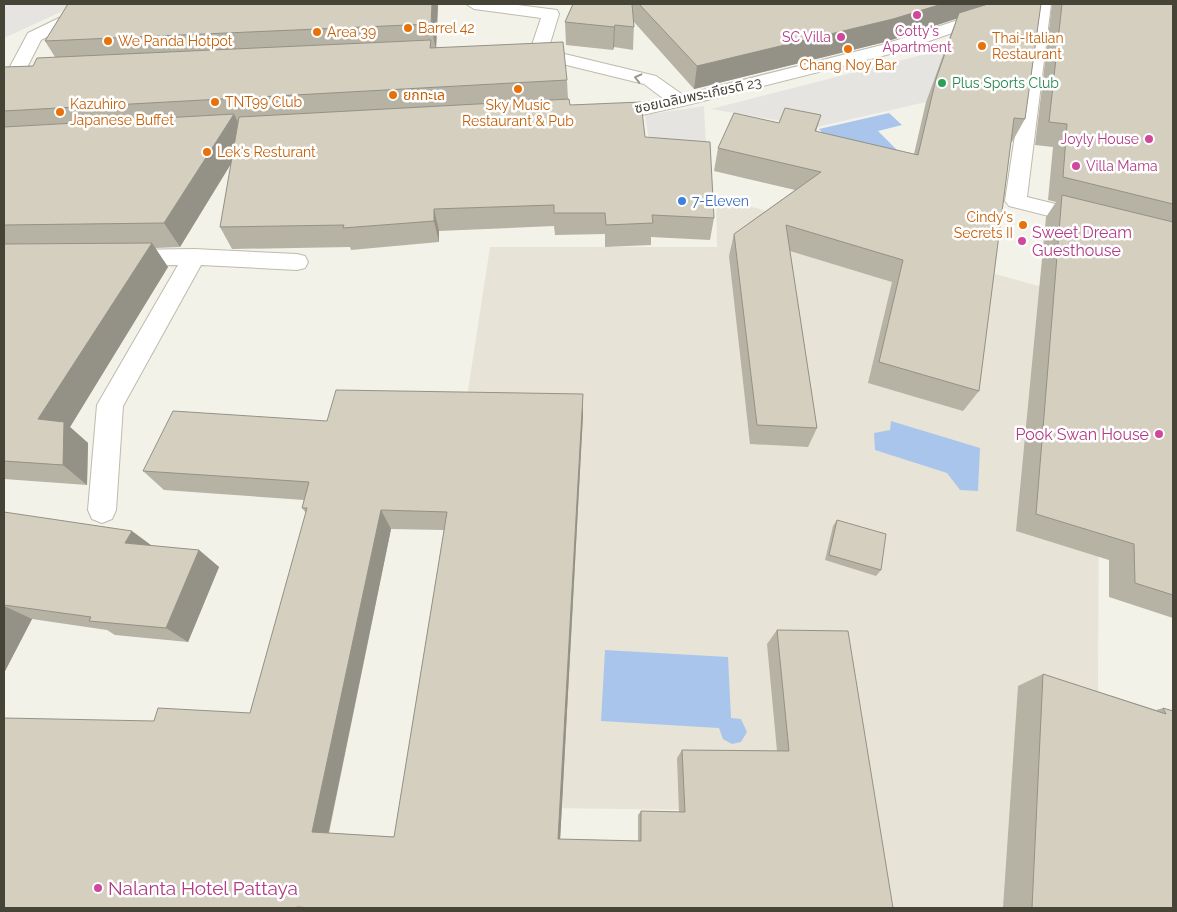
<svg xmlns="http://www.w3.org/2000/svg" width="1177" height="912" font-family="Raleway,'Noto Sans Thai',sans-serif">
<rect width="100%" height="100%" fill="#f3f2e9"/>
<path fill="#e7e4d7" d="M716 197 1100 303 1098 680 1104 908H777L768 811 404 806 490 247H717Z"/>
<path fill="#e5e4e0" d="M8 4H78L4 38V6Z
M953 47 939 66 926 102 817 127 711 109Z
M704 106 707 164 652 160 645 115Z"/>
<path fill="#a9c5ec" d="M889 113 902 125 878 131 898 151 833 145 819 129Z
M891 421 980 448 978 491 960 490 947 473 875 450 874 433 890 430Z
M605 650 728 657 731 718 741 719 747 732 741 742 732 744 723 739 719 728 601 721Z"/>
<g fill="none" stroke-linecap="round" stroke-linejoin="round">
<g stroke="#bebbac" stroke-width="2">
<path id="minor" d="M88 4H108L106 7 41 40 13 95 11 99 4 100V78L28 33Z
M466 4H510L557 10 559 14 548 50 656 76 683 95 882 45 1007 4H1030L1028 7 894 53 687 105 642 115H597L595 111 597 107 642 103 664 99 644 84 538 58 522 57 519 53 522 49 531 48 541 18 474 9Z
M1035 4H1051L1027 197 1096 214 1099 219 1096 224 1088 226 1009 206 1005 201Z
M194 249 297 254 305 256 308 262 305 268 297 270 201 265 123 406 116 510 112 519 102 523 92 519 88 510 97 405 178 265 125 266 117 264 114 258 117 252 125 250Z"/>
</g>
<use href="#minor" fill="#fff" fill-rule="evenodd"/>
</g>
<path fill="#b6b2a4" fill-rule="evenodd" d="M68 4H438L436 47 567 80 568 99 570 105 645 137 714 218 710 240 651 237V245L605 247V234L555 235 554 226 439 231V242L351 250 350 247 232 249 220 227 231 164 180 247 155 248 168 267 70 427 88 443 87 485 4 479V67L33 66 55 57 45 41Z
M573 4H1041L1025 119 1012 142H1011L979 391 963 411 868 383 892 282 790 251 817 428 808 447 750 444 729 256 734 234 795 190 714 171 718 148 779 123 821 115 816 132 914 154 926 102 950 36 957 18 885 42 694 89 634 22 633 50 614 47 613 50 566 45 565 22Z
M1052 4H1173V618L1109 597V560L1016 531 1046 217 1056 202 1048 200 1053 147 1035 145Z
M583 415 560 839 638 841V815L641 811 679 812 677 758 682 750 777 751 767 644 777 630 893 908H4L154 721 250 713 306 513 302 508 304 500 164 490 143 471 327 421ZM391 529 444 530 394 837 329 833Z
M4 512 151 546 199 550 219 567 188 642 115 635 107 630 32 619 4 673Z
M837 520 881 570 876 576 825 560 833 526Z
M1043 674 1156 710 1163 708 1173 711V908H1003L1018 686Z"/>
<path fill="#949186" d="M432 4H438L436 51 431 24Z
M942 4H1002L885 42 694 89 697 66Z
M615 25 614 47 613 50 614 27Z
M234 114 246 139 180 247 164 223Z
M434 209 439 231V242L434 221Z
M152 243 168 267 70 427 88 443 87 485 63 465 38 419Z
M583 394V415L560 842 558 839Z
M381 510 391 529 328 835 312 832Z
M132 531 155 548 125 543Z
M199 550 219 567 188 642 166 628Z
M4 606 32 619 4 673Z"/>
<path fill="#d4cfbf" stroke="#949186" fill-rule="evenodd" d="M68 4H432L431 24 45 41Z
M573 4H632L634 27 615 25 614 27 565 22Z
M639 4H942L893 19 697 66Z
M988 4H1041L1025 119 1014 118 979 391 879 362 903 260 786 225 817 428 757 425 734 234 821 172 718 148 734 113 779 123 785 108 821 115 815 131 918 155 936 79 959 13Z
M1062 4H1173V204L1063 177 1067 124 1049 122Z
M431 40 430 48 563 42 567 80 4 111V67L33 66 37 58Z
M569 99 570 105 641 102 645 137 710 142 714 218 652 215 653 223 606 225 605 213H554V205L434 209V221L343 228 344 225 220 227 239 117Z
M234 114 164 223 4 225V127Z
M1062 195 1173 222V595L1135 583 1134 544 1036 514Z
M152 243 38 419 64 422 63 465 4 461V244Z
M336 390 583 394 558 839 641 841V811L685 812 682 750 789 751 777 630 848 631 893 908H312L297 907V908H4V718L154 721 158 708 250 713 307 508H302L309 482 143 471 173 411 327 421ZM381 510 447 512 394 837 312 832Z
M4 512 132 531 125 543 199 550 166 628 89 621 91 617 4 605Z
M837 520 886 534 881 570 829 555Z
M1043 674 1166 714 1163 708 1173 711V908H1032Z"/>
<defs><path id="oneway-chevron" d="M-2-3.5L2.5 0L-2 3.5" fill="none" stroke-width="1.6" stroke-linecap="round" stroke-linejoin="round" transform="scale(1.25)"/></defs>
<use stroke="#999891" href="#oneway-chevron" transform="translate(638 78) rotate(-166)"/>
<g fill="#d1479c" stroke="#fff" stroke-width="2">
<circle cx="917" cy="15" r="5"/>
<circle cx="841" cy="37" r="5"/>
<circle cx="1149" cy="139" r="5"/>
<circle cx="1076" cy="166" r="5"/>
<circle cx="1022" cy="241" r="5"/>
<circle cx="1159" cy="434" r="5"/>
<circle cx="98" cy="888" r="5"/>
</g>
<g fill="#e8710a" stroke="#fff" stroke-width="2">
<circle cx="408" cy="28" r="5"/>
<circle cx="317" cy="32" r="5"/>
<circle cx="108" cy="41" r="5"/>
<circle cx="982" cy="46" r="5"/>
<circle cx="848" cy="49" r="5"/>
<circle cx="518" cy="89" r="5"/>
<circle cx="393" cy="95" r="5"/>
<circle cx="215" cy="102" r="5"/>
<circle cx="60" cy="112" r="5"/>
<circle cx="207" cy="152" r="5"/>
<circle cx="1023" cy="225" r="5"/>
</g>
<circle fill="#2e9e5b" stroke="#fff" stroke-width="2" cx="942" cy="83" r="5"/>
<circle fill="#3f7fe0" stroke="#fff" stroke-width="2" cx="682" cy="201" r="5"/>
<g text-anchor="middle" stroke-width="5" stroke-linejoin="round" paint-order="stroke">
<g font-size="14" fill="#c56008" stroke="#fff" text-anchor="start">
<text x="418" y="33">Barrel 42</text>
<text x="327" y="37">Area 39</text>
<text x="992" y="43">Thai-Italian<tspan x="992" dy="16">Restaurant</tspan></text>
<text x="118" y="46">We Panda Hotpot</text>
<text x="848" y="70" text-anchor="middle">Chang Noy Bar</text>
<text x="403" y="100">ยกทะเล</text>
<text x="225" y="107">TNT99 Club</text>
<text x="70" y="109">Kazuhiro<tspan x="70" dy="16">Japanese Buffet</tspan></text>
<text x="518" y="110" text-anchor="middle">Sky Music<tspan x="518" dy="16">Restaurant &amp; Pub</tspan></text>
<text x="217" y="157">Lek's Resturant</text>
<text x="1013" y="222" text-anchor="end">Cindy's<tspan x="1013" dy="16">Secrets II</tspan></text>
</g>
<g font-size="14" fill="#b23c85" stroke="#fff" text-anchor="end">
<text x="917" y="36" text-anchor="middle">Cotty's<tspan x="917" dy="16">Apartment</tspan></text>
<text x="831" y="42">SC Villa</text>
<text x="1139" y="144">Joyly House</text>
<text x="1086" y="171" text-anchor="start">Villa Mama</text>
</g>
<g font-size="14" fill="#27864d" stroke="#fff" text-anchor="start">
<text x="952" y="88">Plus Sports Club</text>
</g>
<g font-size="14" fill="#464337" stroke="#fff">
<text transform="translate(698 95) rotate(-12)" y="5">ซอยเฉลิมพระเกียรติ 23</text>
</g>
<g font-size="14" fill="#366cbe" stroke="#fff" text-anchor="start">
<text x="692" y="206">7-Eleven</text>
</g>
<g font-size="16" fill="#b23c85" stroke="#fff" text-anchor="start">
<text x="1032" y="238">Sweet Dream<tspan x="1032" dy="18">Guesthouse</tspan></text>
<text x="1149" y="440" text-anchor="end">Pook Swan House</text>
</g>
<g font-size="19" fill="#b23c85" stroke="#fff" text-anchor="start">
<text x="108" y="895">Nalanta Hotel Pattaya</text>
</g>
</g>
<rect width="1177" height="912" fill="none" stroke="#464337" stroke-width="10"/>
</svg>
